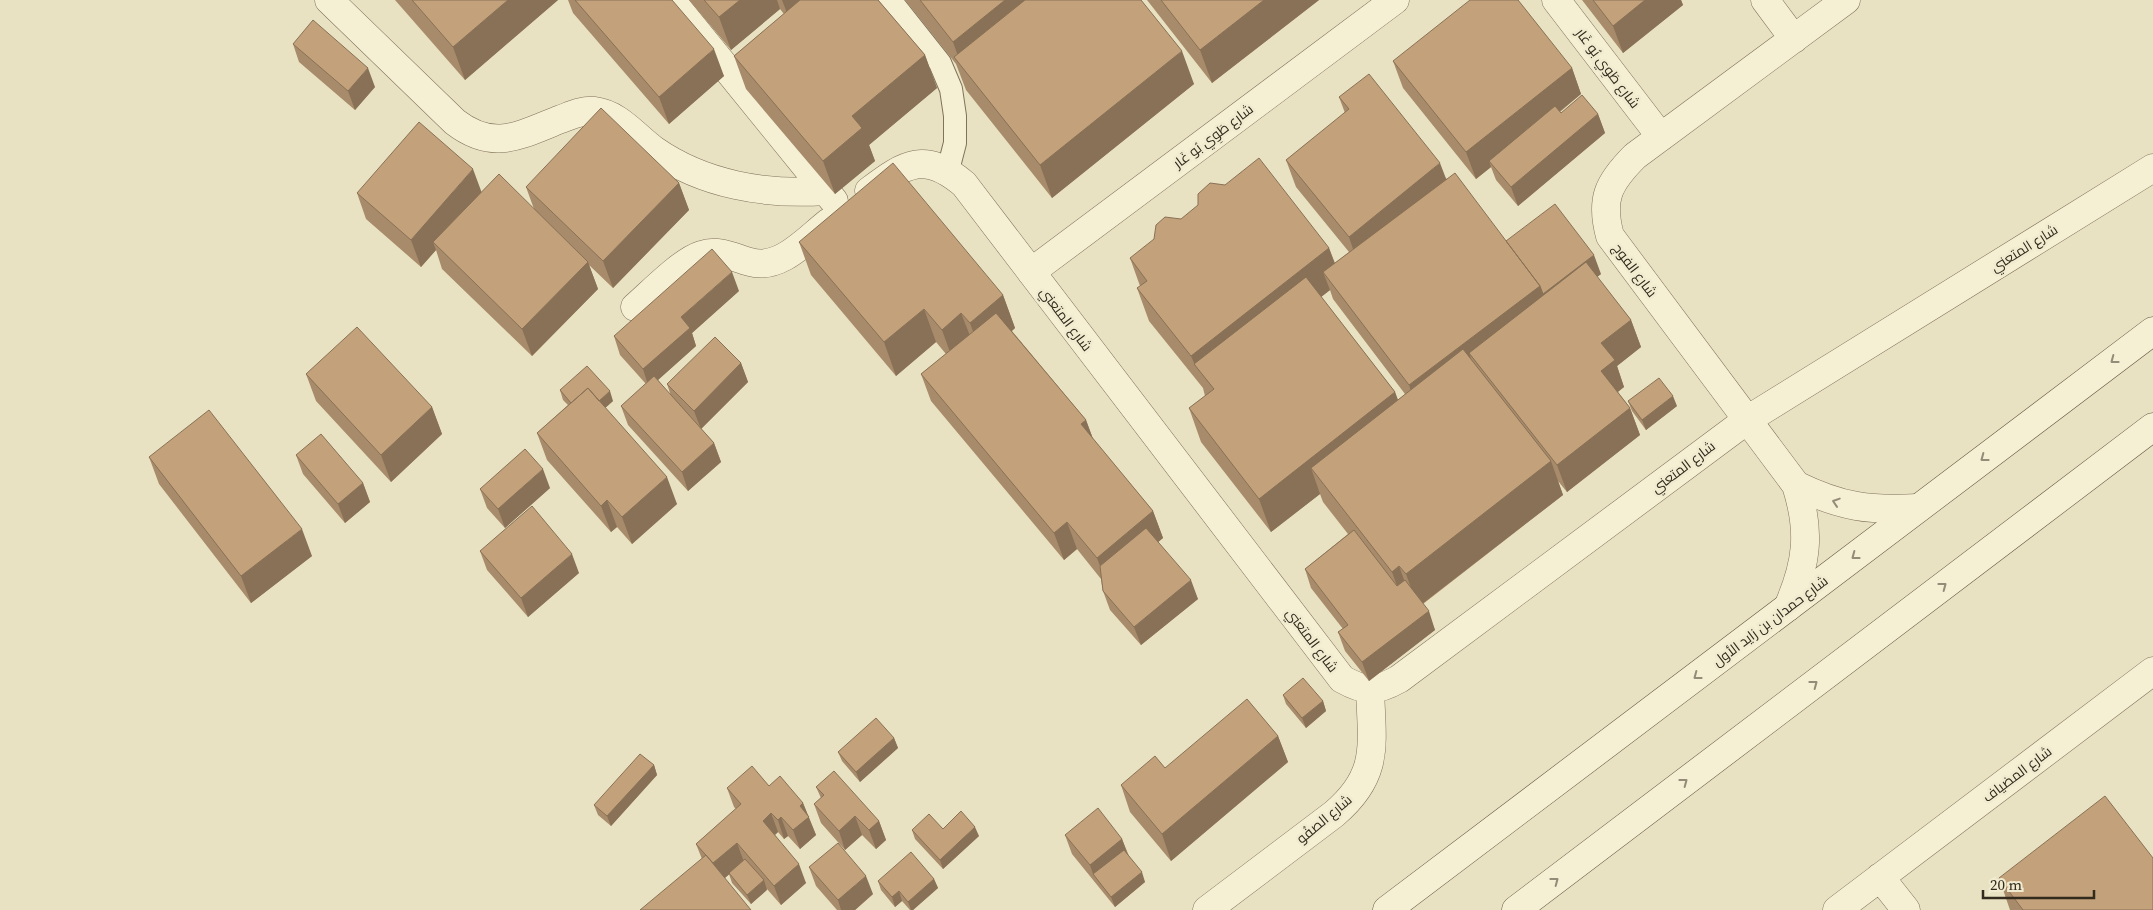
<svg xmlns="http://www.w3.org/2000/svg" width="2153" height="910" font-family="'Source Serif 4',Cairo,serif">
<rect width="100%" height="100%" fill="#e9e2c2"/>
<g fill="none" stroke-linecap="round" stroke-linejoin="round">
<g stroke="#81735b" stroke-width="24">
<path id="service" d="M890 0 940 63 951 89 955 116V143L948 170"/>
</g>
<g stroke="#81735b" stroke-width="29">
<path id="minor" d="M329 0 455 122C494 152 520 135 561 119 572 115 582 110 594 111 619 114 635 136 654 150 704 185 766 195 825 191
M671 0 834 201
M1556 0 1661 137
M1765 0 1794 39
M869 191C906 163 925 151 964 184L1342 679C1365 692 1376 692 1399 679L1747 420 2153 168
M1031 272 1395 0
M635 307C651 293 682 261 701 255 720 249 732 257 750 262 780 271 807 239 829 222
M1796 485C1841 507 1870 511 1918 508
M1788 607C1807 563 1811 532 1796 485L1610 236C1600 199 1608 183 1635 156L1846 0
M1880 877 1906 910
M1207 910 1334 814C1380 775 1372 745 1370 690
M1837 910 2153 671"/>
</g>
<g stroke="#62553e" stroke-width="29">
<path id="secondary" d="M1387 910 2153 331
M1516 910 2153 427"/>
</g>
<use href="#service" stroke="#f5efd4" stroke-width="22"/>
<use href="#minor" stroke="#f5efd4" stroke-width="28"/>
<use href="#secondary" stroke="#f5efd4" stroke-width="28"/>
</g>
<path fill="#a88b6a" fill-rule="evenodd" d="M395 0H558L465 80Z
M568 0H672L724 76 669 124 573 13Z
M689 0H878L925 55 937 88 869 145 875 161 835 194 746 89 734 56 784 14 780 9 731 50Z
M905 0H1141L1194 84 1052 198 966 90 956 64Z
M1147 0H1319L1212 83Z
M1582 0H1681L1683 5 1623 53Z
M293 44 375 87 355 110 299 62Z
M1393 61 1572 68 1581 94 1560 112 1561 113 1598 114 1605 133 1518 206 1496 180 1491 167 1476 179 1403 88Z
M1339 97 1447 179 1506 241 1601 274 1597 277 1631 320 1641 347 1617 366 1624 387 1618 392 1630 408 1640 435 1567 492 1558 481 1563 495 1423 604 1435 630 1369 681 1345 651 1338 632 1343 629 1311 588 1305 569 1348 534 1323 502 1320 494 1271 532 1201 442 1189 408 1205 396 1203 388 1149 321 1137 288 1140 286 1130 258 1329 248 1335 263 1349 252 1296 187 1286 160 1345 113ZM1330 290 1333 299 1405 394 1398 400 1395 392 1321 297Z
M679 183 689 210 613 288 589 265 598 289 532 356 442 269 436 250 421 267 366 219 357 193 481 192 534 209 526 187Z
M799 242 1003 295 1015 328 1012 331 1086 420 1093 439 1153 511 1163 538 1158 542 1198 599 1141 645 1110 610 1103 591 1101 579 1077 549 1064 560 931 401 921 374 946 354 936 342 896 376 811 275Z
M739 291 692 333 696 346 658 380 671 396 667 384 741 363 748 382 701 429 714 443 721 462 688 491 628 425 621 406 646 384 620 355 614 336Z
M306 374 432 407 442 434 391 482 316 401Z
M560 390 613 401 605 408 677 504 632 544 617 527 611 532 547 460 537 433 568 405 563 400Z
M1628 401 1677 406 1646 430 1632 411Z
M296 455 363 483 370 502 345 523 303 474Z
M149 457 312 556 251 603 159 484Z
M550 488 505 528 487 508 480 489Z
M480 551 579 573 528 617 487 570Z
M1283 695 1323 701 1326 711 1306 728 1286 704Z
M1278 736 1288 762 1171 861 1130 812 1121 785 1165 768Z
M894 738 898 748 860 782 842 761 838 752Z
M654 765 657 775 611 826 598 815 594 805Z
M769 786 803 803 816 835 800 849 788 836 784 839 778 832 775 835 806 883 781 905 767 889 751 904 732 883 729 874 725 878 702 859 696 844 736 809 734 807 727 788Z
M816 787 879 821 886 840 876 849 862 835 845 850 821 823 814 804 821 798Z
M943 829 979 836 943 869 915 839 912 830Z
M1065 835 1122 839 1129 856 1145 882 1115 907 1072 854Z
M809 867 873 894 855 910H837L816 886Z
M1999 878 2153 910H2010Z
M934 879 938 888 913 910H910L902 901 895 907 881 890 878 881Z"/>
<path fill="#887156" d="M508 0H558L465 80 453 47Z
M740 0H777L780 9 731 50 719 17Z
M782 0H815L790 21Z
M1005 0H1060L962 67 953 42Z
M1264 0H1319L1212 83 1200 50Z
M1645 0H1681L1683 5 1623 53 1613 26Z
M714 49 724 76 669 124 659 97Z
M1182 51 1194 84 1052 198 1040 165Z
M925 55 937 88 869 145 875 161 835 194 823 161 852 116Z
M368 68 375 87 355 110 348 91Z
M1572 68 1581 94 1493 165 1489 161 1491 167 1476 179 1466 152Z
M1598 114 1605 133 1518 206 1511 187Z
M1440 163 1450 189 1358 264 1349 237Z
M473 169 483 196 433 242 436 250 421 267 411 240Z
M679 183 689 210 613 288 603 261Z
M1329 248 1341 281 1323 272 1330 290 1210 384 1195 365 1191 356Z
M1594 255 1601 274 1479 366 1469 353 1475 369 1418 412 1409 385 1540 286Z
M588 262 598 289 532 356 522 329Z
M732 272 739 291 692 333 696 346 649 388 643 369 681 317Z
M1003 295 1015 328 982 356 970 323Z
M924 309 936 342 896 376 884 342Z
M961 313 974 346 954 363 942 330Z
M1631 320 1641 347 1617 366 1624 387 1611 397 1601 371V343Z
M741 363 748 382 701 429 694 411Z
M610 391 613 401 586 425 583 415Z
M1395 392 1407 426 1311 468 1320 494 1271 532 1259 499Z
M1673 396 1677 406 1646 430 1642 420Z
M432 407 442 434 391 482 381 455Z
M1630 408 1640 435 1567 492 1557 465Z
M1086 420 1096 447 1081 424Z
M714 443 721 462 688 491 682 472Z
M1551 461 1563 495 1418 607 1406 574Z
M543 469 550 488 505 528 498 509Z
M667 477 677 504 632 544 622 517Z
M363 483 370 502 345 523 338 504Z
M607 500 617 527 611 532 601 506Z
M1153 511 1163 538 1107 585 1097 558Z
M1067 522 1077 549 1064 560 1054 533Z
M302 529 312 556 251 603 241 576Z
M572 554 579 573 528 617 521 598Z
M1399 566 1411 599 1404 605 1392 572Z
M1191 580 1198 599 1141 645 1134 627Z
M1429 611 1435 630 1369 681 1362 662Z
M1323 701 1326 711 1306 728 1302 718Z
M1278 736 1288 762 1171 861 1162 834Z
M894 738 898 748 860 782 856 772Z
M654 765 657 775 611 826 607 816Z
M803 803 816 835 800 849 793 830 800 806Z
M771 813 778 832 769 840 763 821Z
M855 816 862 835 845 850 839 831Z
M781 817 788 836 784 839 778 820Z
M879 821 886 840 876 849 869 830Z
M975 827 979 836 943 869 940 860Z
M1122 839 1129 858 1093 874 1090 865Z
M737 843 744 862 720 882 713 863Z
M799 864 806 883 781 905 774 886Z
M1142 872 1145 882 1115 907 1111 897Z
M866 876 873 894 855 910H841L838 900Z
M934 879 938 888 913 910H911L908 902Z
M764 880 767 890 751 904 747 895Z
M899 891 902 901 895 907 892 897Z"/>
<path fill="#c3a27b" stroke="#887156" d="M412 0H508L453 47Z
M575 0H672L714 49 659 97Z
M704 0H740L719 17Z
M800 0H878L925 55 852 116 862 128 823 161 734 56Z
M920 0H1005L953 42Z
M1025 0H1141L1182 51 1040 165 954 57Z
M1161 0H1264L1200 50Z
M1470 0H1518L1572 68 1466 152 1393 61Z
M1593 0H1645L1613 26Z
M313 20 368 68 348 91 293 44Z
M1369 74 1440 163 1349 237 1286 160 1349 109 1339 97Z
M1582 95 1598 114 1511 187 1489 161 1555 106 1561 113Z
M601 108 679 183 603 261 526 187Z
M419 122 473 169 411 240 357 193Z
M1259 158 1329 248 1191 356 1137 288 1147 281 1130 258 1154 239 1156 225 1165 217 1181 219 1198 205V194L1210 183 1225 185Z
M893 163 1003 295 970 323 961 313 942 330 924 309 884 342 799 242Z
M1455 173 1540 286 1409 385 1323 272Z
M499 174 588 262 522 329 433 242Z
M1555 204 1594 255 1543 294 1540 286 1506 241Z
M712 249 732 272 681 317 690 328 643 369 614 336Z
M1586 262 1631 320 1601 343 1615 360 1601 371 1630 408 1557 465 1469 353Z
M1306 277 1395 392 1259 499 1189 408 1214 389 1194 364Z
M996 313 1086 420 1081 424 1153 511 1097 558 1067 522 1054 533 921 374Z
M357 327 432 407 381 455 306 374Z
M715 337 741 363 694 411 667 384Z
M1463 349 1551 461 1406 574 1399 566 1392 572 1311 468Z
M587 366 610 391 599 401 588 388 571 403 560 390Z
M654 376 714 443 682 472 621 406Z
M1659 378 1673 396 1642 420 1628 401Z
M588 388 667 477 622 517 607 500 601 506 537 433Z
M209 410 302 529 241 576 149 457Z
M321 434 363 483 338 504 296 455Z
M525 449 543 469 498 509 480 489Z
M532 506 572 554 521 598 480 551Z
M1146 528 1191 580 1134 627 1103 591 1100 566Z
M1354 530 1397 586 1405 580 1429 611 1362 662 1338 632 1348 625 1305 569Z
M1303 678 1323 701 1302 718 1283 695Z
M1247 699 1278 736 1162 834 1121 785 1155 756 1165 768Z
M876 718 894 738 856 772 838 752Z
M640 754 654 765 607 816 594 805Z
M752 766 769 786 780 776 803 803 800 806 809 817 793 830 781 817 778 820 771 813 763 821 799 864 774 886 737 843 713 863 696 844 741 804 727 788Z
M834 771 879 821 869 830 855 816 839 831 814 804 824 795 816 787Z
M2105 796 2153 858V910H2023L1999 878Z
M1098 808 1122 839 1090 865 1065 835Z
M961 811 975 827 940 860 912 830 929 814 943 829Z
M838 843 866 876 838 900 809 867Z
M1124 850 1142 872 1111 897 1093 874Z
M911 852 934 879 908 902 899 891 892 897 878 881Z
M706 855 751 910H640Z
M745 859 764 880 747 895 729 873Z"/>
<defs><path id="oneway-chevron" d="M-2-3.5L2.5 0L-2 3.5" fill="none" stroke-width="1.6" stroke-linecap="round" stroke-linejoin="round" transform="scale(1.25)"/></defs>
<g stroke="#948c78">
<use href="#oneway-chevron" transform="translate(2114 360) rotate(143)"/>
<use href="#oneway-chevron" transform="translate(1984 458) rotate(143)"/>
<use href="#oneway-chevron" transform="translate(1836 502) rotate(-162)"/>
<use href="#oneway-chevron" transform="translate(1855 556) rotate(143)"/>
<use href="#oneway-chevron" transform="translate(1943 586) rotate(-37)"/>
<use href="#oneway-chevron" transform="translate(1697 676) rotate(143)"/>
<use href="#oneway-chevron" transform="translate(1814 684) rotate(-37)"/>
<use href="#oneway-chevron" transform="translate(1684 782) rotate(-37)"/>
<use href="#oneway-chevron" transform="translate(1555 881) rotate(-37)"/>
</g>
<g text-anchor="middle" stroke-width="5" stroke-linejoin="round" paint-order="stroke">
<g font-size="14" fill="#322a1d" stroke="#f1ebd0">
<text transform="translate(1608 68) rotate(53)" y="5">شارع طَوِي بُو غَار</text>
<text transform="translate(1213 136) rotate(-37)" y="5">شارع طَوِي بُو غَار</text>
<text transform="translate(2024 248) rotate(-32)" y="5">شارع المتعني</text>
<text transform="translate(1635 270) rotate(53)" y="5">شارع الفوج</text>
<text transform="translate(1066 319) rotate(53)" y="5">شارع المتعني</text>
<text transform="translate(1683 467) rotate(-37)" y="5">شارع المتعني</text>
<text transform="translate(1770 621) rotate(-37)" y="5">شارع حمدان بن زايد الأول</text>
<text transform="translate(1312 640) rotate(53)" y="5">شارع المتعني</text>
<text transform="translate(2017 774) rotate(-37)" y="5">شارع المضياف</text>
<text transform="translate(1324 819) rotate(-40)" y="5">شارع الصفُو</text>
</g>
</g>
<path d="M1983 890v8h111v-8" fill="none" stroke="#322a1d" stroke-width="2.5"/>
<text x="1990" y="890" font-size="15" fill="#322a1d" stroke="#f1ebd0" stroke-width="4" paint-order="stroke">20 m</text>
</svg>
